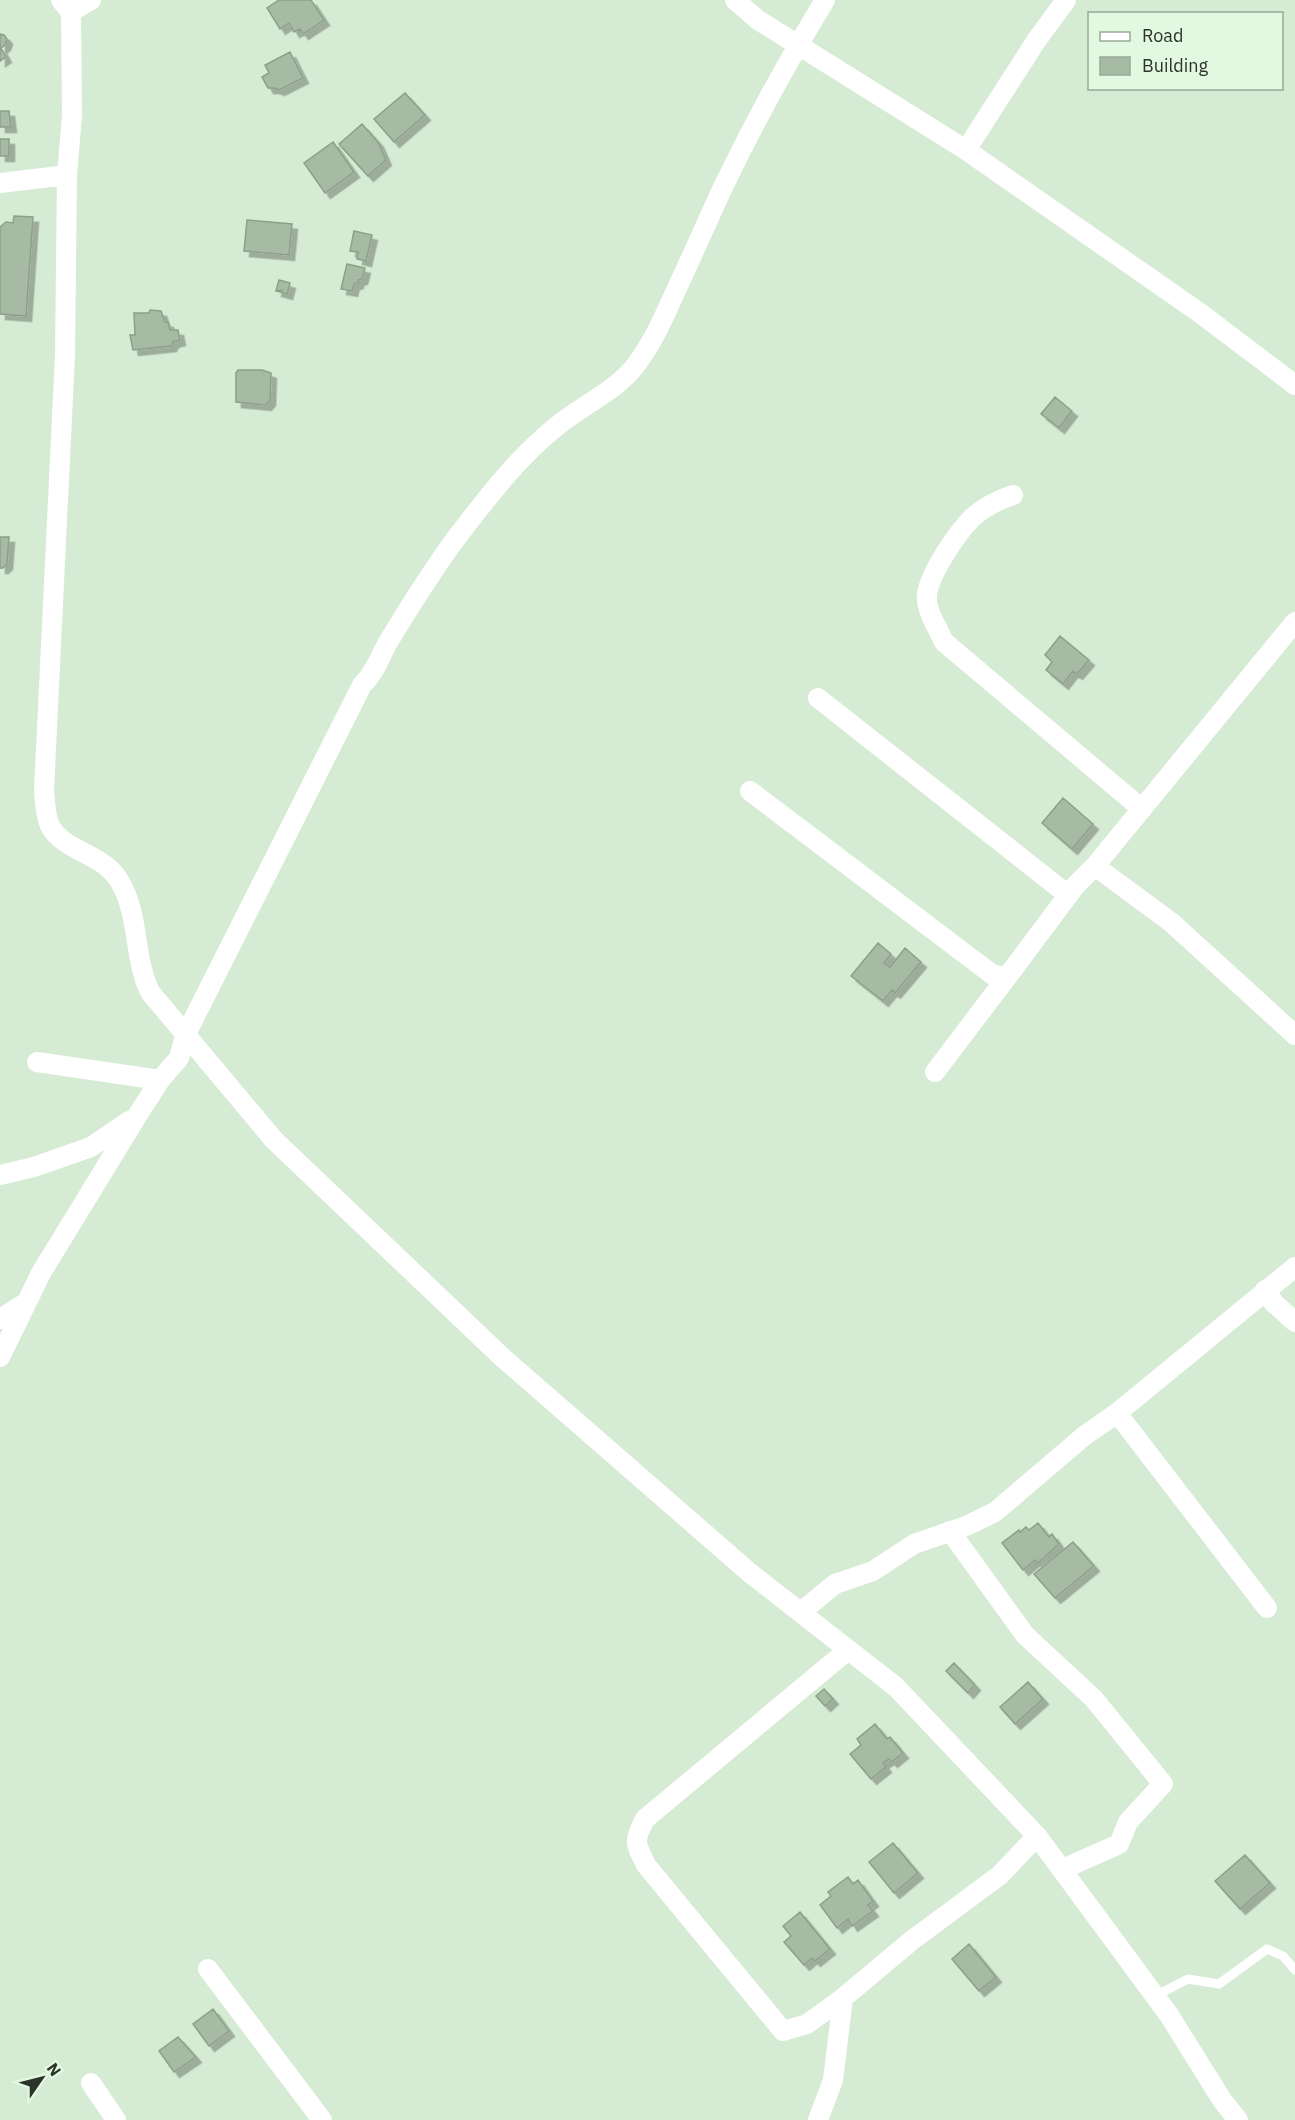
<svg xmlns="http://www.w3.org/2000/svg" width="1295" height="2120" font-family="'IBM Plex Sans',sans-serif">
<defs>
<filter id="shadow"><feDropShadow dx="5.5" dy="5.5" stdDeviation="0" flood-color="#0004"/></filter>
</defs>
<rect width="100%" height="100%" fill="#d6ebd3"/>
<path fill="#a7bba4" stroke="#8ca089" stroke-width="1.5" filter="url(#shadow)" d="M279 0H311L324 20 303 34 300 29 294 32 289 23 280 29 267 8Z
M0 34 4 35 7 39 5 45 1 48 6 57 0 61Z
M290 52 303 78 279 90 274 88H268L262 77 269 73 265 65Z
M405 93 425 115 394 142 374 119Z
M0 111H9L11 127H0Z
M362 124 378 142 386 160 368 176 339 144Z
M0 139H9V156H0Z
M333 142 354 172 325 193 304 163Z
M14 216 33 217 26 316 0 314V227L6 222 13 223Z
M247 220 292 224 289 255 244 251Z
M354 231 372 235 366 261 357 259 358 252 350 251Z
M347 264 365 268 362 279 358 280V283L354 284 352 291 341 289Z
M279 280 290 283 287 294 277 291 283 290 276 291Z
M150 310 161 311 165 322H168L170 330H178L180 340 173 342 171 346 133 350 130 335H135L134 313H149Z
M238 370H262L271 373 270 400 266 405 236 402V373Z
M1055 397 1072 411 1059 428 1041 414Z
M0 537H9L7 564 3 568H0Z
M1060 636 1089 660 1077 674 1073 671 1063 684 1046 670 1052 662 1045 655Z
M1063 798 1093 824 1072 849 1042 823Z
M878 943 891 954 884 963 890 967 905 948 921 962 895 993 892 990 883 1001 851 976Z
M1038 1523 1049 1537 1052 1534 1059 1544 1038 1563 1035 1560 1023 1570 1002 1543 1019 1530 1020 1532 1026 1527 1029 1530Z
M1073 1542 1094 1566 1055 1598 1034 1574Z
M954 1663 975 1685 968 1693 946 1671Z
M1028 1682 1043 1699 1015 1724 1000 1707Z
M824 1689 833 1699 825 1706 816 1696Z
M875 1724 887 1739 890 1737 903 1753 892 1762 889 1759 883 1763 886 1767 871 1779 850 1754 861 1745 857 1739Z
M893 1843 918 1873 894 1893 869 1862Z
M1245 1855 1270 1883 1240 1909 1215 1881Z
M848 1877 853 1884 858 1880 873 1901 868 1905 873 1911 852 1926 848 1919 837 1928 820 1905 831 1896 828 1892Z
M800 1912 830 1949 815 1961 812 1958 804 1965 784 1942 791 1936 783 1926Z
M969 1944 996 1977 979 1991 952 1959Z
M213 2009 229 2031 209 2046 193 2024Z
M178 2037 196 2057 174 2072 159 2051Z"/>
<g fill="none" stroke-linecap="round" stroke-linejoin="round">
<path stroke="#fff" stroke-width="9" d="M1155 1996 1188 1979 1219 1984 1267 1949 1283 1956 1295 1970"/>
<path stroke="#fff" stroke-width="20" d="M61 0 71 12 91 0
M735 0 758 20 966 150 1200 313 1295 385
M71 12 72 115 67 175 65 355 44 790C45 801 45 815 50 826 64 852 104 853 120 882 140 916 133 957 150 992L274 1140 503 1358 750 1573 896 1687 1037 1836 1169 2015 1222 2100 1238 2120
M966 150 1036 41 1066 0
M0 183 67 175
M1013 495C998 500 984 507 972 518 957 533 930 573 927 594 925 610 938 628 944 642L1142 809
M818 698 1068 895
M750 791 993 975 1007 977 1075 886 1095 866 1295 622
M1095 866 1172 923 1295 1035
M37 1062 160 1080
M935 1072 1007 977
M0 1175 34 1167 91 1147 129 1121
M1265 1290 1274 1303 1295 1322
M0 1319 27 1302
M0 1357 41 1273 137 1116 160 1080 179 1058 185 1036 362 685C376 672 380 655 390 639 410 606 434 568 457 537 487 498 518 457 557 426 582 405 620 389 638 362 655 339 666 312 678 286 694 252 709 217 725 183 755 121 789 59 825 0
M1117 1413 1267 1608
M950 1531 1025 1635 1094 1699 1163 1784 1128 1822 1119 1844 1063 1869
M801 1612 835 1584 873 1571 914 1544 966 1526 995 1512 1084 1436 1117 1413 1295 1267
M208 1969 322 2120
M843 1998 807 2024 783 2031 646 1865C635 1842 633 1842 645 1819L848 1650
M91 2083 116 2120
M818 2120 833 2080 843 1998 911 1941 1000 1875 1037 1836"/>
</g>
<rect x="1088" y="12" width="195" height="78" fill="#e3f8e0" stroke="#99a997" stroke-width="1.5"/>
<rect x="1100" y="32" width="30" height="9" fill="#ffffff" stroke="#99a997" stroke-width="1.5"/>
<text x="1142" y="42" font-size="18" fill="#2b332a">Road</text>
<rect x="1100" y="57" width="30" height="18" fill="#a7bba4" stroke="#99a997" stroke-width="1.5"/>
<text x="1142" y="72" font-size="18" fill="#2b332a">Building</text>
<g transform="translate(42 2078) rotate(55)" stroke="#e3f8e0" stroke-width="4.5" paint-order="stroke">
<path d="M0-4.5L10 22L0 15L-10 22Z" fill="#2b332a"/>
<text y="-9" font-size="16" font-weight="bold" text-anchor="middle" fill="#2b332a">N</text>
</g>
</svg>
